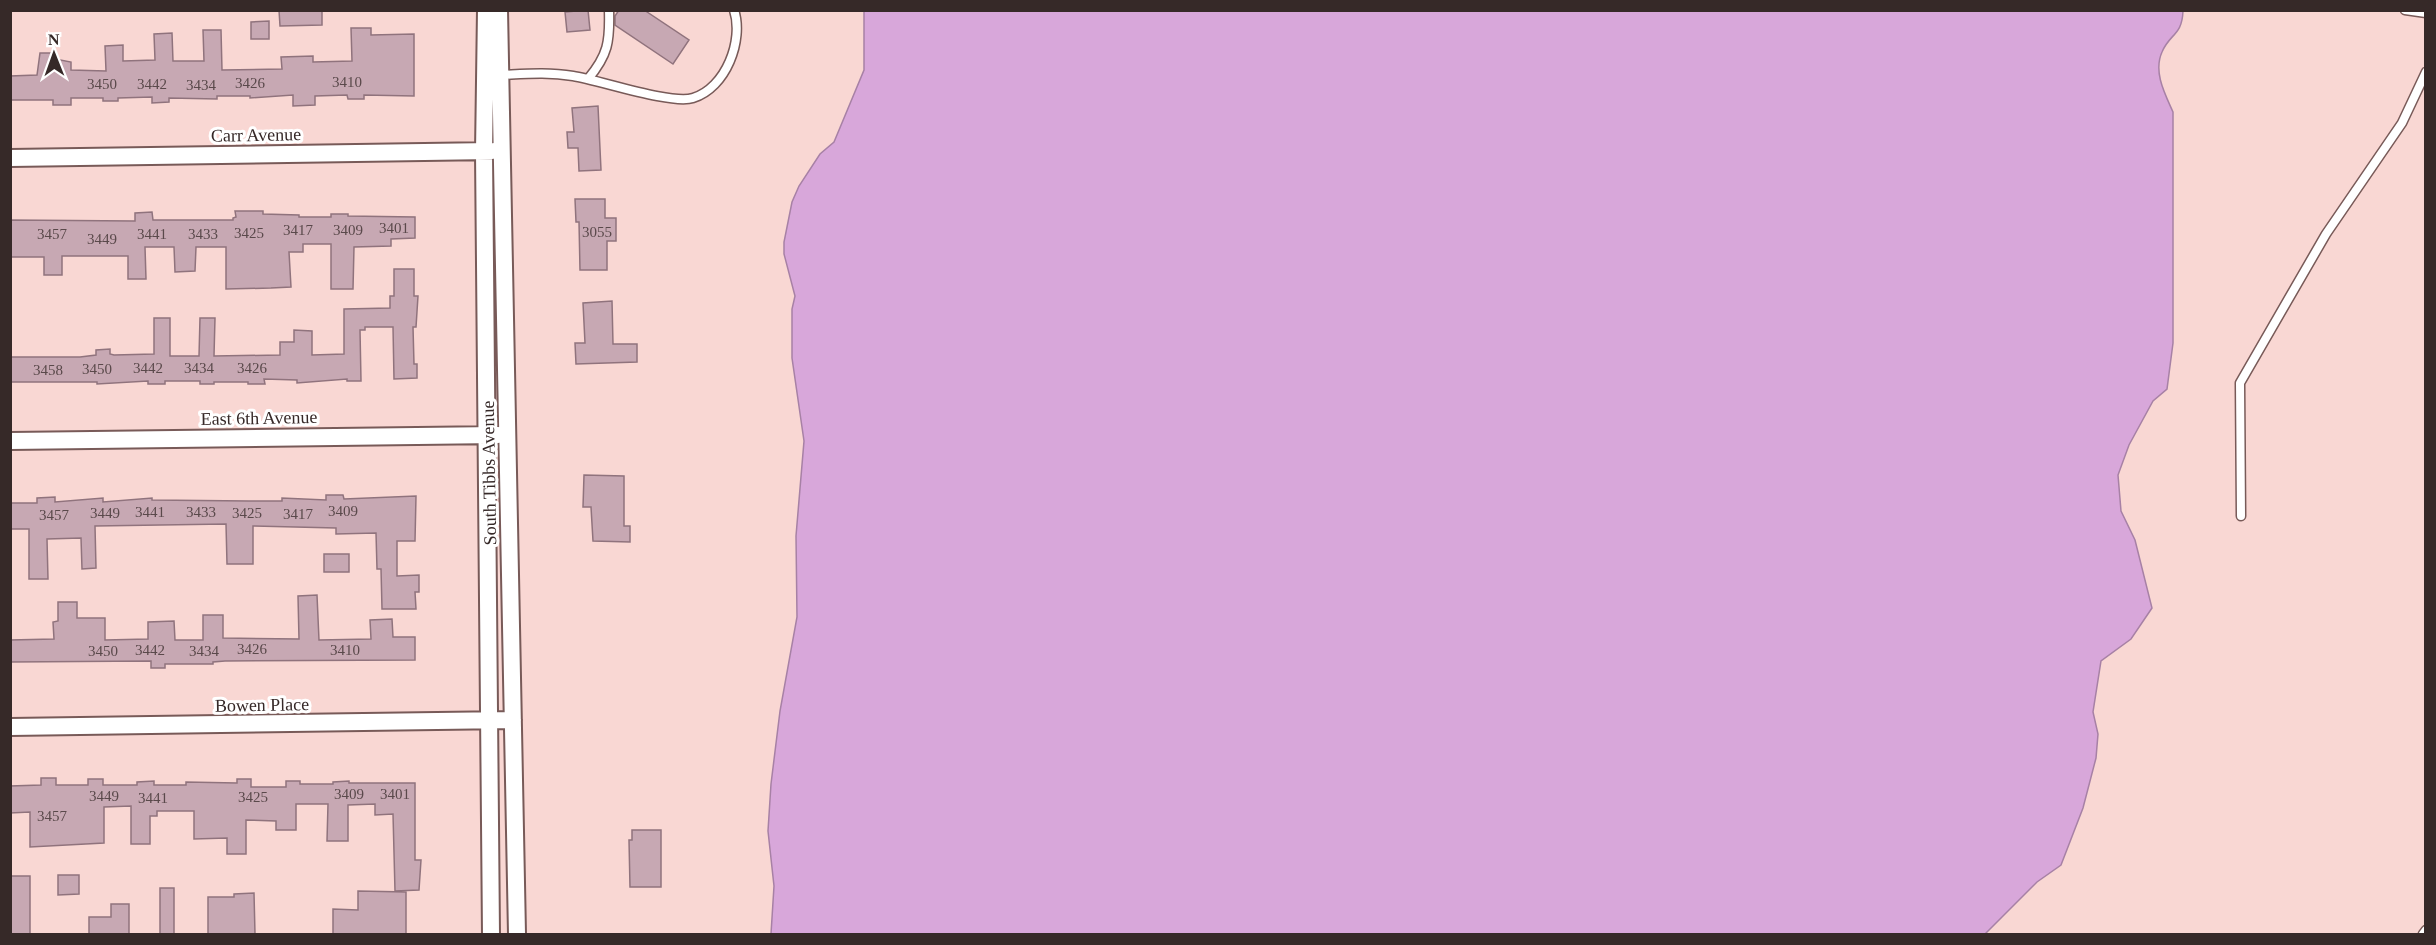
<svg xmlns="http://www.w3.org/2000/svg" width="2436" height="945" font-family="Georgia,serif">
<rect width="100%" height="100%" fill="#f9d7d3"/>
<path fill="#d8a7da" stroke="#a781a5" stroke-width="1.5" d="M864 11H2183C2182 36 2170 33 2162 52 2153 72 2165 94 2173 112V343L2167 389 2153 401 2129 445 2118 475 2121 511 2135 540 2152 608 2131 639 2101 661 2093 712 2098 734 2096 758 2083 808 2061 865 2037 882 1985 934H771L774 886 768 831 771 784 780 711 797 617 796 536 804 441 792 358V309L795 296 784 254V242L792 202 799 186 820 154 834 142 864 70Z"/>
<path fill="#c7a8b3" stroke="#90737d" stroke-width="1.5" d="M279 10H322V25L280 26Z
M588 10 590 30 567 32 565 12Z
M619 10H644L689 40 673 64 615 25V16Z
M269 21V39H251V22Z
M351 28H371V35L414 34V96L364 95V99H348L347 95 315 96V105L293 106V95L250 98V96H217V99L169 98V102L152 103V97L118 98V101H103V98H71V105H53V100H10V76L37 75 40 53H55V59L71 62V70L106 71 105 46 123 45V61L155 60 154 34 172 33 173 61H204L203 30H221L222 70 282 69 281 57 313 56V62L352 61Z
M598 106 601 170 579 171 578 148H568L567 132H574L572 108Z
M575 199H605V218H616V241H607V270H580L579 222H576Z
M235 211H263V214L299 215V217H331V214H348V216L415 217V238L391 239V246L354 247 353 289H331V244H303V252H289L291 287 271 288 226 289V247H196L195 271 175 272 174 247H145L146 279H128V256H62V275H44V257H10V220L135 221V213L152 212 153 220H233V218L236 217Z
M394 269H414V296H418L416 327H413L414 364H417V378L394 379 393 327H365V330H360L361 381H347V379L297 383V380L264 379 265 384H248V382H214V384H200V381H165V384H148V381L97 384V382H10V357H80L96 355V350L110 349V354L114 355 154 354V318H170V356H199L200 318H215L214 356 280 355V342H294V330L312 331V355L344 354V309L390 308V296H394Z
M612 301 613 344H637V362L576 364 575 343H585L583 303Z
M584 475 624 476V526H630V542L593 541 591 507H583Z
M326 495H343L344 499 416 496 415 541H397V576L419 575V592H415L416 609H382L381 569H377L376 533 336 534V528L253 526V564H227L226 524 95 526 96 568 82 569 81 538 47 539 48 579H29V529H10V503H37V498L55 497V502L103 498V502L152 498V500L249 501H282V498L326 500Z
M324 554H349V572H324Z
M317 595 319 640 371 639 370 620 392 619 393 637H415V660L225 661 213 662V664H165V668H151V661L10 662V640L54 639 53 622 58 621V602H77V618H105V640L148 639V622L174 621 175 640H203V615H223V638L299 639 298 596Z
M41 778H56V785H88V779H103V785H137V782L154 781V785H186V782L237 783V779H251V787H286V781H300V784H333V782L349 781V783H415V860H421L419 890 395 891 393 814 375 815V804L348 805V841H327L328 804H296V830H276V821L246 820V854H227V838L194 839V811H157V816H150V844H131V806L104 807V843L30 847V812L10 813V786L41 785Z
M632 830H661V887H630L629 840H632Z
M58 875H79V894L58 895Z
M10 876H30V934H10Z
M160 888H174V934H160Z
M358 891 406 892V934H333V909L358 910Z
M254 893 255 934H208V897H234V894Z
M111 904H129V934H89V917H111Z"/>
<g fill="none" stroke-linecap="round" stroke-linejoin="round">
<g stroke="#785a58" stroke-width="11">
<path id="lane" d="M2405 10 2426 13
M500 75C525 74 548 72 573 76 599 80 672 105 693 98 726 88 744 40 734 10
M588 79C608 55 610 42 609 10
M2241 516 2240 383 2326 234 2402 123 2426 72
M2423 934 2426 930"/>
</g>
<g stroke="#785a58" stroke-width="20">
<path id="street" d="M486 10 484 152 491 934
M499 10 517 934
M10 158 492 151
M10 441 498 435
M10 727 513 720"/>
</g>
<use href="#lane" stroke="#fff" stroke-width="8"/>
<use href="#street" stroke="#fff" stroke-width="16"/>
</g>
<g text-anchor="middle" stroke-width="6" stroke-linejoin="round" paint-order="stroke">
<g font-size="15" fill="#5a494b">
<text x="347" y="87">3410</text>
<text x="250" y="88">3426</text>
<text x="102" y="89">3450</text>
<text x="152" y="89">3442</text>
<text x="201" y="90">3434</text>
<text x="394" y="233">3401</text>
<text x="298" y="235">3417</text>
<text x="348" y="235">3409</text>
<text x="597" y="237">3055</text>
<text x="249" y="238">3425</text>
<text x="52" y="239">3457</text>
<text x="152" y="239">3441</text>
<text x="203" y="239">3433</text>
<text x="102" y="244">3449</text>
<text x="148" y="373">3442</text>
<text x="199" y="373">3434</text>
<text x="252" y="373">3426</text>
<text x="97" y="374">3450</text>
<text x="48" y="375">3458</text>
<text x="343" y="516">3409</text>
<text x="150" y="517">3441</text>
<text x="201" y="517">3433</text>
<text x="105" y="518">3449</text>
<text x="247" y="518">3425</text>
<text x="298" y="519">3417</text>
<text x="54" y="520">3457</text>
<text x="252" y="654">3426</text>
<text x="150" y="655">3442</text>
<text x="345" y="655">3410</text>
<text x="103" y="656">3450</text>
<text x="204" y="656">3434</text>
<text x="349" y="799">3409</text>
<text x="395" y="799">3401</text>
<text x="104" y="801">3449</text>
<text x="253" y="802">3425</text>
<text x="153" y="803">3441</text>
<text x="52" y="821">3457</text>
</g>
<g font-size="18" fill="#362928" stroke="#fff">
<text transform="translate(256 135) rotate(-1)" y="6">Carr Avenue</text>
<text transform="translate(259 418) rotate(-1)" y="6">East 6th Avenue</text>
<text transform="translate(489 473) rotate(-91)" y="6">South Tibbs Avenue</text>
<text transform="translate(262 705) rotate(-1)" y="6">Bowen Place</text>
</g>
</g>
<rect width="2436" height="945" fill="none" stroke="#362928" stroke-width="24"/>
<g transform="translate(54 54) rotate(359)" stroke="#ffffff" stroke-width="4.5" paint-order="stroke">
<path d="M0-4.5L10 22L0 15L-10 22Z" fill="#362928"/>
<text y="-9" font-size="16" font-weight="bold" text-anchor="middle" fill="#362928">N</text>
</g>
</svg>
